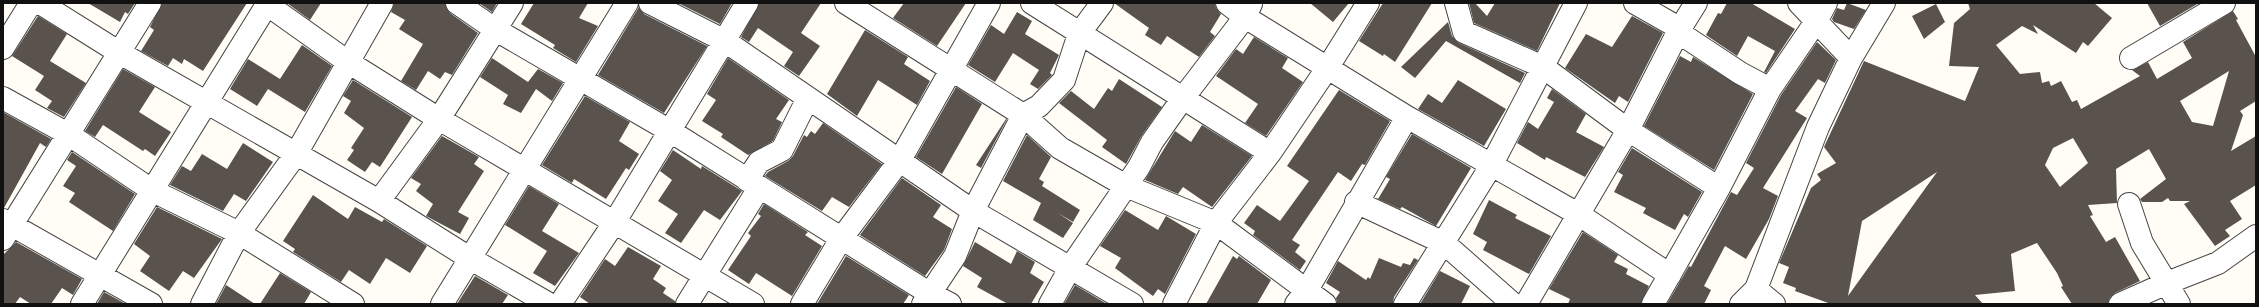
<svg xmlns="http://www.w3.org/2000/svg" width="2259" height="307" font-family="Georgia,serif">
<rect width="100%" height="100%" fill="#fffdf5"/>
<path fill="#5a524d" fill-rule="evenodd" d="M88 3H135L128 14 125 12 120 22Z
M162 3H247L203 71 184 59 182 64 173 58 168 66 141 51 154 30 150 27Z
M287 3H321L310 20Z
M394 3H445L450 13 478 33 452 75 445 72 440 79 428 71 416 90 401 81 423 44 399 29 405 20 391 12Z
M479 3H497L492 12Z
M534 3H588L579 18 598 26 576 62 553 48 555 45 521 24Z
M678 3H732L720 24Z
M759 3H821L801 33 820 46 799 76 784 66 793 52 758 28 749 42 741 37Z
M904 3H966L937 46 893 18Z
M1114 3H1215L1216 8 1221 14 1210 32 1215 36 1199 57 1167 36 1161 45 1145 35 1149 28Z
M1310 3H1349L1333 22Z
M1383 3H1432L1395 62 1384 54 1383 56 1359 41Z
M1469 3H1475L1487 16 1495 3H1560L1537 51 1474 23Z
M1727 3H1751L1795 29 1766 73 1764 72 1775 51 1748 36 1737 56 1706 35 1718 13 1721 14Z
M1847 3 1866 10 1854 29 1834 22 1832 19 1837 8 1844 10Z
M1968 3H2094L2112 18 2088 46 2083 42 2076 53 2033 25 2038 34 2022 26 1996 45 2020 74 2040 72 2042 83 2049 81 2051 86 2061 81 2072 102 2077 100 2081 109 2140 76 2132 70 2148 62 2157 79 2192 58 2183 42 2233 11 2238 19 2236 20 2256 57V101L2240 111 2243 115 2231 151 2256 136V185L2230 201 2242 219 2225 230 2230 236 2215 246 2184 204 2190 201H2170L2168 198 2162 202H2142L2140 199 2166 179 2149 149 2116 169 2117 203 2088 205 2093 215 2090 216 2106 242 2115 237 2140 281 2115 293 2110 297 2108 304H2072L2061 287 2063 286 2057 273 2037 243 2011 254 2015 291 1975 295 1983 304H1831L1795 291 1796 288 1783 283 1789 267 1779 263 1811 188 1821 180 1817 174 1836 163 1824 147 1864 61 1965 101 1979 67 1949 66 1954 23 1970 9ZM2229 71 2213 126 2192 122 2180 101ZM2073 138 2088 163 2060 187 2045 165 2053 148ZM1937 172 1848 296 1862 221Z
M2147 3H2199L2160 26Z
M1936 4 1945 22 1924 39 1912 16Z
M639 7 644 14 707 46 664 113 598 75Z
M1017 12 1032 21 1025 34 1059 55 1050 73 1052 75 1038 89 1030 84 1039 70 1013 53 995 82 968 65 991 25 1004 34Z
M38 16 67 34 50 61 86 83 64 117 47 108 52 101 35 90 44 76 12 56Z
M1632 16 1663 33 1628 102 1619 96 1615 103 1565 68 1586 34 1612 47Z
M1448 22 1452 36 1459 43 1525 73 1520 83 1446 41 1415 78 1401 67Z
M865 30 908 57 904 64 930 81 917 105 878 80 857 116 827 94Z
M1254 37 1288 58 1282 68 1303 82 1266 136 1245 123 1258 104 1216 76 1236 49 1243 54Z
M1817 42 1836 60 1825 83 1818 79 1795 111 1807 118 1763 188 1778 196 1769 219 1746 259 1725 246 1704 286 1711 290 1704 304H1667L1689 266 1691 267 1731 192 1737 195 1754 168 1746 163 1781 95Z
M302 45 332 66 305 112 268 89 257 106 230 89 248 59 280 79Z
M1680 56 1691 62 1693 57 1753 94 1714 170 1644 126Z
M492 58 528 82 538 69 563 83 552 101 536 89 521 113 503 104 508 95 480 77Z
M728 58 789 100 776 119 782 122 773 141 748 155 721 137 723 134 702 121 716 100 707 94Z
M123 69 155 87 139 112 171 132 155 156 145 149 143 151 103 125 95 137 85 131Z
M1119 79 1162 107 1142 135 1126 164 1102 147 1107 140 1059 103 1071 91 1094 109 1108 88 1112 91Z
M353 80 412 117 380 167 372 162 365 172 347 160 354 150 351 148 364 128 344 113 351 101 343 96Z
M1458 80 1506 109 1484 146 1418 109 1428 94 1442 103Z
M956 87 982 104 942 174 916 157Z
M1552 89 1586 114 1576 132 1604 147 1585 177 1546 157 1545 160 1517 143 1528 122 1538 129 1554 102 1547 98Z
M1339 90 1390 121 1365 165 1362 164 1351 181 1338 172 1292 240 1300 245 1295 252 1306 261 1300 270 1253 235 1255 231 1244 223 1257 205 1280 221 1309 181 1287 166Z
M585 96 630 122 619 141 639 154 629 170 626 168 606 199 574 179 572 183 542 165Z
M3 112 51 139 46 147 40 143 4 208Z
M1006 119H1007L981 168 976 165Z
M823 123 882 164 849 207 832 197 822 211 765 176 768 172 788 161 793 156 804 135 807 137 811 131 815 134Z
M1202 125 1252 156 1212 207 1183 187 1178 194 1145 180 1175 131 1191 142Z
M1412 134 1471 168 1436 226 1402 207 1400 209 1378 199 1390 179 1386 177Z
M1027 135 1051 157 1039 179 1044 182 1042 186 1080 210 1073 222 1058 213 1073 223 1063 238 1033 220 1041 203 1003 181Z
M442 136 479 157 474 164 484 171 458 212 469 218 460 234 426 216 433 204 416 191 421 184 411 178Z
M243 143 273 162 246 201 234 194 223 211 170 185 182 166 191 171 202 154 227 169Z
M1632 148 1702 192 1688 217 1684 214 1675 230 1643 213 1646 208 1614 192 1623 175 1618 172Z
M673 150 701 169 702 166 742 191 720 220 704 210 681 243 665 233 678 214 658 201 672 180 660 171Z
M72 152 135 194 113 231 69 202 75 193 63 186 76 166 67 160Z
M902 178 941 205 933 217 952 229 944 250 925 276 860 235Z
M529 186 559 204 542 231 579 253 555 286 533 273 547 251 505 225Z
M313 195 348 219 355 207 382 222 384 219 427 246 410 273 386 258 370 284 349 270 341 282 293 252 295 249 283 241Z
M1489 200 1517 215 1515 218 1551 236 1529 274 1483 250 1487 242 1473 234Z
M764 204 808 232 805 235 822 246 792 296 756 273 749 284 728 270 751 236 748 233 761 216 758 214Z
M157 207 222 239 194 278 183 271 169 291 140 271 150 256 134 244Z
M1125 210 1158 230 1166 216 1196 234 1165 294 1158 289 1153 296 1115 268 1121 258 1100 246Z
M1583 232 1618 255 1614 262 1628 269 1626 274 1649 286 1641 304H1568L1570 299 1549 289Z
M16 242 82 279 73 295 62 288 51 304H31L20 297 15 304H3V255Z
M975 242 1011 264 1017 251 1035 262 1030 273 1044 282 1031 304H1008L977 287 982 278 963 266Z
M628 247 661 266 653 279 666 288 663 293 675 301V304H590L580 297 605 259 615 266Z
M846 256 909 295 903 304H817Z
M1233 256 1237 259 1239 256 1271 280 1257 304H1206Z
M1379 258 1401 267 1403 263 1410 265 1414 258 1418 260 1394 297 1393 304H1337L1336 298 1340 292 1326 283 1338 261 1366 280 1368 277 1370 279Z
M1440 271 1470 286 1461 304H1420Z
M280 273 311 292 304 304H260Z
M475 276 508 295 502 304H457Z
M226 285 255 304H216Z
M1075 285 1107 304H1064Z
M104 292 124 303 126 304H97Z"/>
<g fill="none" stroke-linecap="round" stroke-linejoin="round">
<g stroke="#444" stroke-width="24">
<path id="minor" d="M40 3 120 53 379 201 471 259 549 304
M265 3 348 62 439 119 753 304
M457 3 496 30 670 131 929 293 950 304
M650 3 725 41 973 211 1132 304
M846 3 1023 115 1060 148 1126 186 1216 223 1325 304
M1032 3 1270 153
M1227 3 1245 17 1407 117 1578 214 1670 275
M1456 3 1464 32 1543 67 1628 130 1719 188
M1635 3 1672 24 1678 32 1740 73 1770 89
M1799 3 1851 58
M3 48 31 3
M2131 58 2224 3
M3 98 68 134 153 191 239 233 353 304
M747 180 759 162 782 150 808 98
M379 201 439 119 512 3
M1356 202 1444 243 1513 304
M2129 204 2142 243 2179 304
M3 220 151 304
M3 239 150 3
M1756 289 1774 304
M82 304 268 3
M202 304 239 233 296 154 382 3
M442 304 627 3
M560 304 614 223 747 3
M687 304 759 188
M802 304 841 239 900 160 989 3
M923 304 955 256 973 211 1023 115 1039 106 1064 80 1079 34 1102 3
M1050 304 1070 268 1139 167 1152 142 1183 98 1245 17 1251 4
M1174 304 1216 223 1270 153 1328 67 1368 3
M1296 304 1307 290 1407 117
M1405 304 1491 166 1576 3
M1526 304 1628 130 1678 32 1696 3
M1653 304 1719 188 1770 89 1817 20 1826 3
M1741 304 1756 289 1818 127 1851 58 1884 3
M2120 304 2167 283 2218 263 2256 236"/>
</g>
<use href="#minor" stroke="#fff" stroke-width="22"/>
</g>
<rect width="2259" height="307" fill="none" stroke="#111111" stroke-width="8"/>
</svg>
